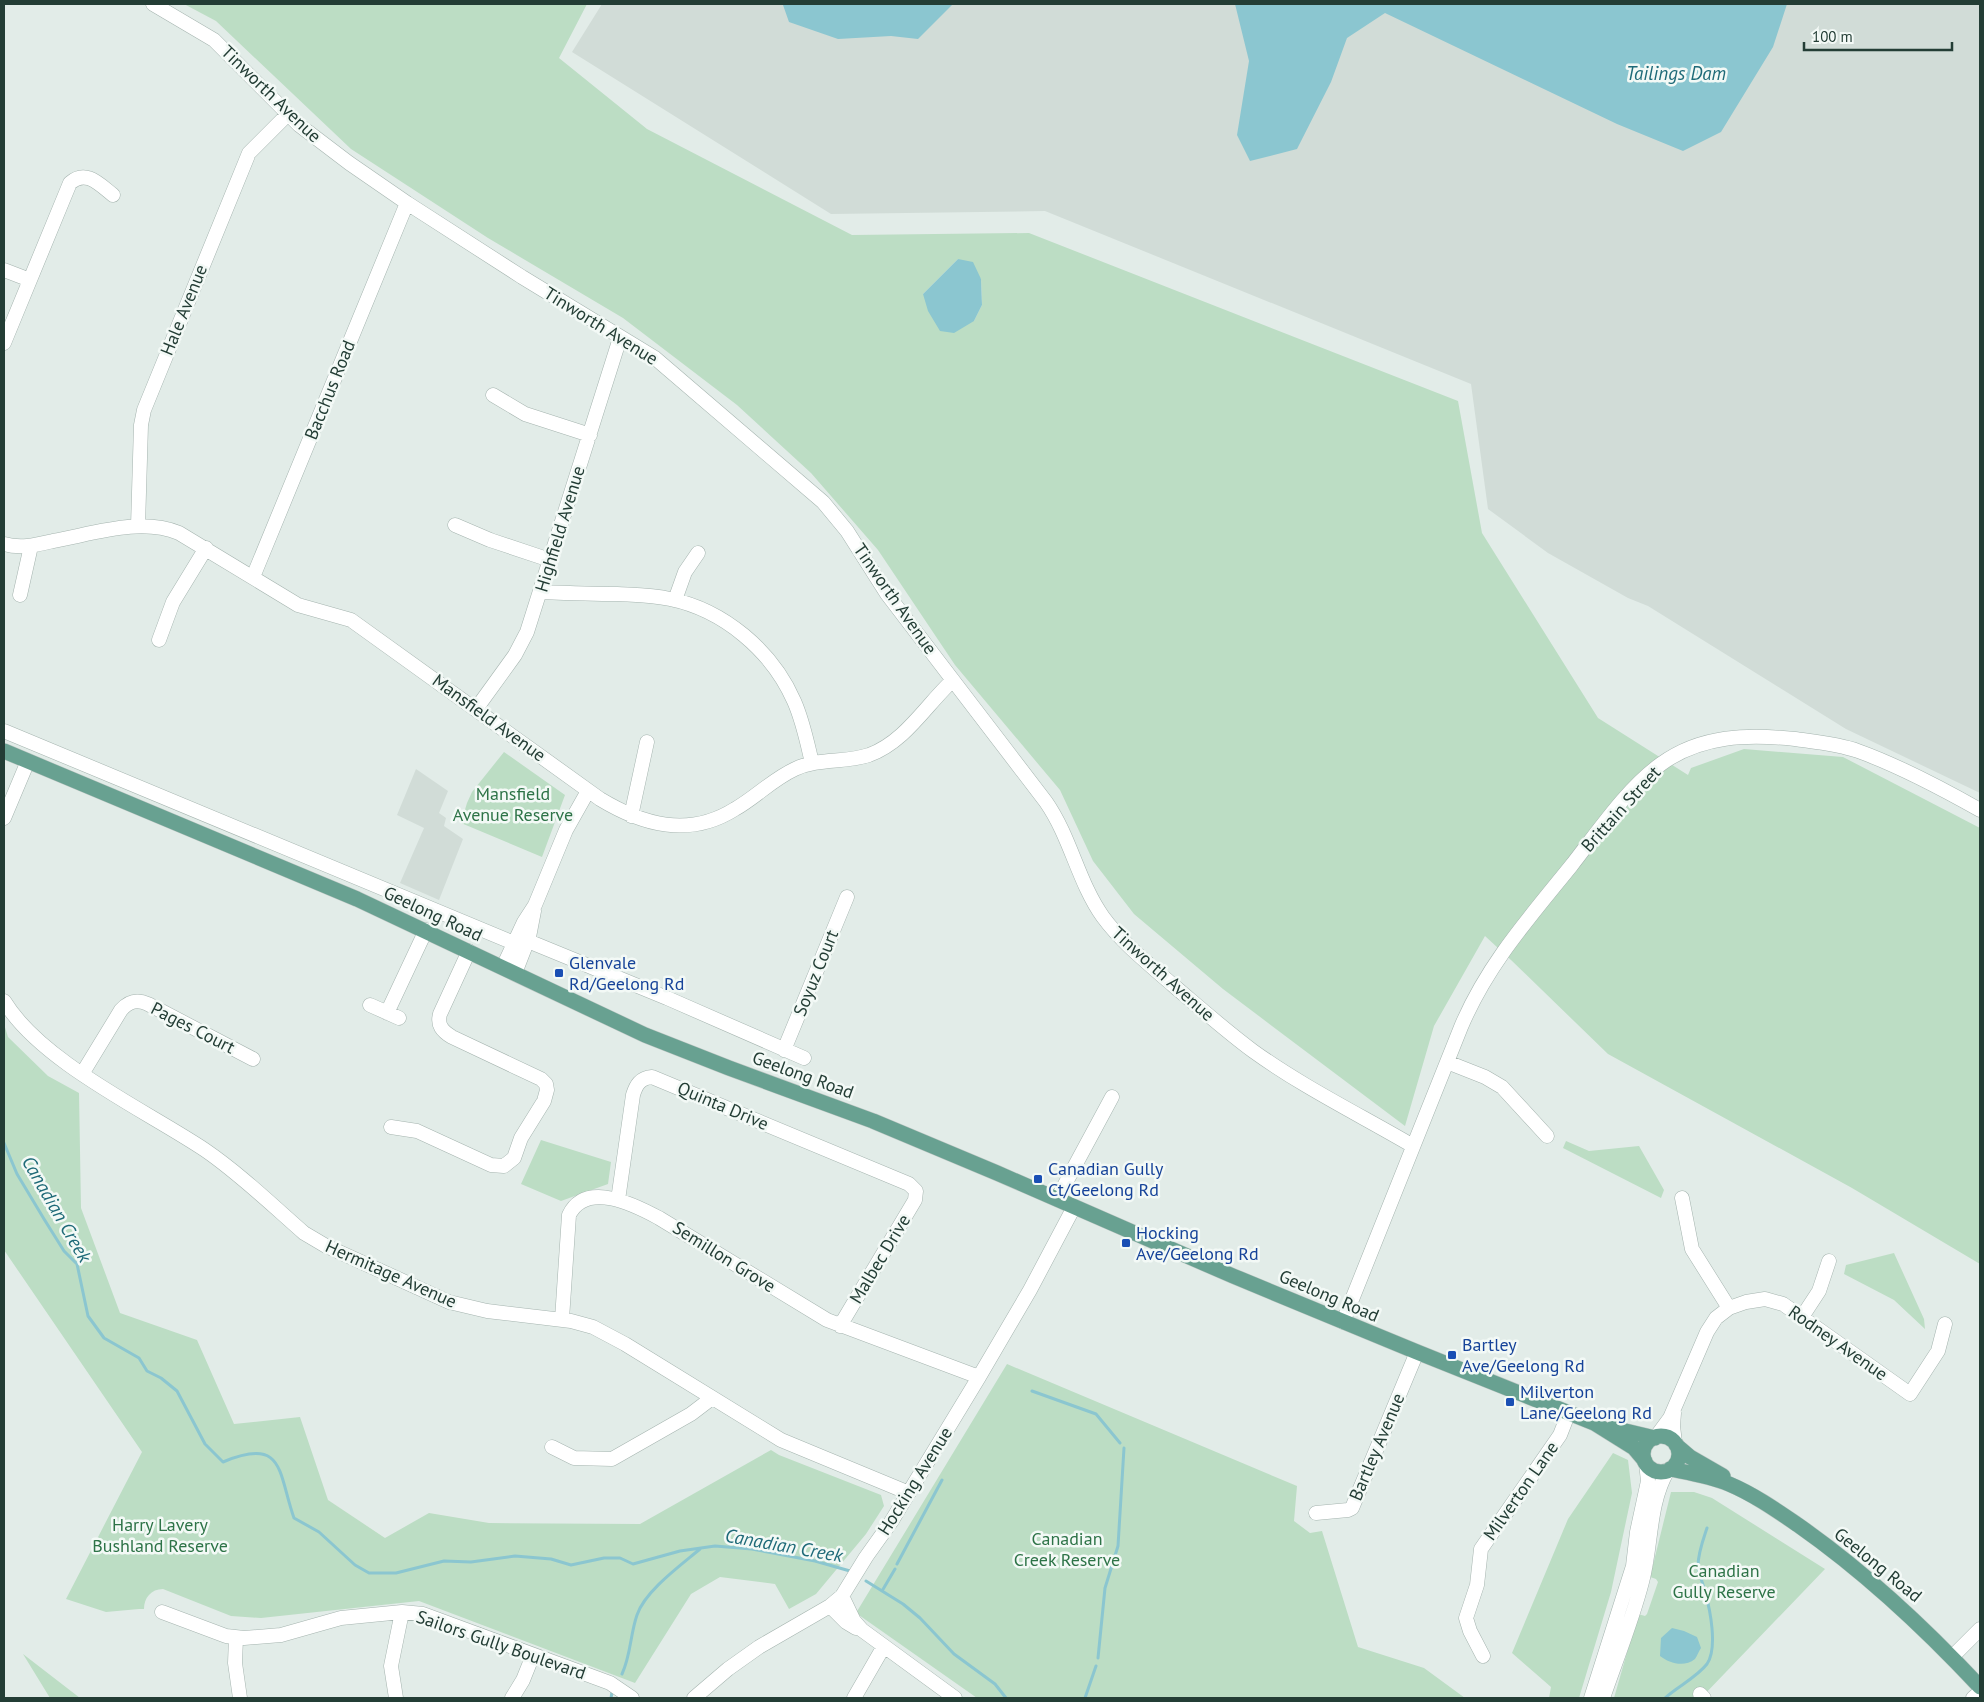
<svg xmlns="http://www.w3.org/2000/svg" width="1984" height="1702" font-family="'PT Sans',sans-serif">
<rect width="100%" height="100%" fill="#e2ece8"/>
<path fill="#d1dcd7" d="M602 4H1980V793L1846 729 1648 606 1628 598 1548 553 1488 509 1471 384 1045 211 831 214 572 52Z
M416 769 448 791 439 813 446 818 444 826 463 839 439 900 400 883 424 828 397 815Z"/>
<path fill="#bcddc4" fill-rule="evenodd" d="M184 4H587L559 58 647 129 852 235 1029 233 1458 401 1482 533 1598 718 1688 775 1691 768 1744 749 1843 757 1980 828V1264L1852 1188 1608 1054 1511 960 1485 936 1434 1026 1405 1126 1223 989 1134 914 1093 861 1060 790 955 665 878 550 811 473 737 405 623 318 488 238 351 149 216 21ZM958 259 981 279 982 305 974 321 923 294Z
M504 752 565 795 542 857 461 823 467 803 472 792Z
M4 1024 8 1037 48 1076 79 1093 81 1208 120 1313 197 1340 234 1424 300 1417 328 1500 385 1538 429 1513 489 1523 640 1524 771 1450 779 1455 881 1495 884 1506 866 1534 816 1594 789 1609 775 1584 720 1577 691 1594 635 1683 419 1601 261 1618 231 1616 163 1589C151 1589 144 1598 144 1609H139L106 1612 66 1599 142 1452 4 1250Z
M541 1140 611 1162 608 1184 561 1201 521 1184Z
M1566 1141 1589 1151 1639 1146 1664 1190 1661 1198 1563 1148Z
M1894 1253 1924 1319 1925 1329 1894 1300 1844 1274 1846 1265Z
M1007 1364 1297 1486 1294 1521 1310 1533 1322 1531 1358 1647 1424 1668 1465 1698H977L856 1613Z
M1613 1453 1628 1460 1632 1493 1611 1592 1579 1698H1549L1551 1687 1512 1653 1568 1519Z
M1671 1492H1694L1712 1498 1825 1569 1701 1698H1614L1638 1614 1645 1616 1647 1614 1658 1582 1656 1579 1650 1577Z
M23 1654 80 1698H50Z"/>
<path fill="#8bc6d0" d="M784 4H953L918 39 891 36 838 39 789 22 783 5Z
M1235 4H1787L1773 47 1721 132 1683 151 1617 124 1385 13 1347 38 1331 82 1297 149 1250 161 1237 135 1249 61Z
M958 259 973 262 981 279 982 305 974 321 954 333 940 331 928 311 923 294Z
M1672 1628 1684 1631 1697 1637 1701 1648C1699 1651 1697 1656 1695 1659 1684 1668 1669 1663 1660 1656L1661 1638Z"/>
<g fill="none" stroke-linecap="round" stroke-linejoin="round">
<path stroke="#8bc6d0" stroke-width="3" d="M4 1143 17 1174 44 1219 64 1251 77 1264 88 1316 104 1338 139 1358 147 1371 161 1378 177 1391 205 1444 223 1462C285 1436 278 1473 294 1518L319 1532 355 1565 369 1573H396L444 1561 471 1562 515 1556 551 1559 571 1565 604 1558H620L633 1564 680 1551 715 1546 752 1549 815 1561 850 1571
M1032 1391 1096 1414 1120 1443
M897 1564 942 1480
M866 1581 903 1604 920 1618 954 1654 995 1684 1006 1698
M882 1591 895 1569
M1098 1658 1105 1588 1118 1546 1124 1448
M622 1674C631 1655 630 1635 637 1615 645 1591 681 1565 700 1549
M611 1698 612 1692
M1085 1698 1096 1666
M1665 1698C1678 1686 1696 1678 1707 1664 1718 1648 1710 1609 1705 1592 1703 1583 1699 1575 1698 1566 1698 1553 1703 1540 1707 1528"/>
<g stroke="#a5b4af" stroke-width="15">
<path id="minor" d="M153 4 214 40 299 125 349 163 407 203 522 277 655 358 823 502 847 531 887 594 1046 802C1071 838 1078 882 1103 917 1123 944 1149 964 1174 986 1200 1008 1226 1031 1253 1051 1303 1087 1360 1115 1413 1146
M4 270 30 280
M4 343 70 183C86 169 99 184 113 195
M493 395 525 414 590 435
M455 525 490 540 550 560
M138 526 141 425 144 410 249 153 288 114
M4 544C21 549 36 545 53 541 93 534 140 517 179 533L298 605 351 620 600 799C643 825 689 838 735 809 756 797 773 779 795 769 818 758 845 763 869 755 905 742 926 705 953 680
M253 577 407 203
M541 592C566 593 591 594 617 594 634 595 652 595 670 599 724 610 772 651 794 701 803 721 807 742 812 763
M20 595 31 546
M675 600 685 572 698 553
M159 640 173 602 206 548
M476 709 515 655 527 632 620 338
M4 731 514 943
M631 816 647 742
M4 818 28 761
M528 941 667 998 804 1058
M503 967 524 922 535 905 566 830 588 791
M515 973 529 937 534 911
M4 1001C41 1062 145 1110 205 1150 240 1174 272 1205 304 1233L326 1246 449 1302 487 1311 571 1321 593 1327 625 1344 781 1440 909 1493
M370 1005 399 1018
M387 1013 426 930
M784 1050 847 897
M1447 1062 1485 1077 1502 1087 1547 1136
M82 1074 121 1010C129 1001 137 999 148 1004L253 1059
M391 1127 417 1131 491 1165 504 1166 514 1158 521 1138 544 1101 547 1090 546 1084 541 1079 452 1037C442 1031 437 1025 440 1014L469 951
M1682 1198 1692 1249 1729 1308
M1057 1199 1112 1097
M618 1200 633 1095C636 1085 640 1078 652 1077L909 1184 916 1191 915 1200 840 1326
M1802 1317 1819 1291 1829 1261
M562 1319 569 1215C586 1180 635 1205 659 1218L827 1320 979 1377
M1343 1322 1461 1027C1487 965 1529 918 1571 866 1597 833 1627 788 1661 764 1701 735 1748 734 1795 739 1816 742 1838 744 1858 751 1900 766 1941 788 1980 810
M1674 1413 1673 1426 1675 1443
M1656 1437 1670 1418 1707 1332 1716 1318 1729 1308 1746 1302 1765 1299 1783 1304 1910 1394 1938 1351 1945 1324
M552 1447 574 1458 612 1459 691 1414 712 1398
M1316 1513 1348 1510 1352 1508 1417 1352
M842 1596 854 1621 862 1630 955 1698
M830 1606 846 1622 856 1628
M162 1612 226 1636 244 1638 281 1635 341 1618 402 1612 423 1614 610 1683 632 1698
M236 1638 235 1663 240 1698
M1483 1656 1470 1631 1466 1618 1477 1585 1481 1549 1560 1435 1569 1412
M1952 1657 1980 1629
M1700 1694 1704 1698
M396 1698 391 1666 402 1612
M512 1698 523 1680 533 1655
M694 1698 728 1669 759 1647 830 1606 842 1596 866 1557 891 1522 979 1377 1030 1290 1074 1207
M854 1698 884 1646
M1591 1698 1633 1566 1637 1532 1648 1481 1646 1463
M1603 1698C1616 1660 1632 1621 1642 1582 1652 1545 1648 1504 1668 1470
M1973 1698 1980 1692"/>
</g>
<g stroke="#c1c9c6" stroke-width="16">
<path id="major" d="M4 751 357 899 645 1035 729 1068 873 1121 997 1173 1233 1276 1417 1352 1594 1423 1634 1448 1645 1461
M1613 1428 1655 1438
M1643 1454a18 18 0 1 1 36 0a18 18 0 1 1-36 0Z
M1676 1445 1690 1457 1723 1476
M1670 1469C1690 1473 1710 1476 1729 1484 1753 1494 1776 1510 1798 1525 1865 1572 1924 1627 1980 1687"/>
</g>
<use href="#minor" stroke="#fff" stroke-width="14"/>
<use href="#major" stroke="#68a191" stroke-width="15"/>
</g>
<g fill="#1a4fb4" stroke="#f3f9f6" stroke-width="2">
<rect x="554" y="968" width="10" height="10" rx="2.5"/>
<rect x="1033" y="1174" width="10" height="10" rx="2.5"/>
<rect x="1121" y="1238" width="10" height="10" rx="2.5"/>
<rect x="1447" y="1350" width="10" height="10" rx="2.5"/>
<rect x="1505" y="1397" width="10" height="10" rx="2.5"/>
</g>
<g text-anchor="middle" stroke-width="5" stroke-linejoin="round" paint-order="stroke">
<g font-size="18" fill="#233d35" stroke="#f3f9f6">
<text transform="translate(271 94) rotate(44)" y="6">Tinworth Avenue</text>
<text transform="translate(184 310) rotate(-68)" y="6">Hale Avenue</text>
<text transform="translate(601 326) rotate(32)" y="6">Tinworth Avenue</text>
<text transform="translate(330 390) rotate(-68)" y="6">Bacchus Road</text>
<text transform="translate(560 529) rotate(-73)" y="6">Highfield Avenue</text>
<text transform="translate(895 599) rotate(55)" y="6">Tinworth Avenue</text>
<text transform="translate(489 718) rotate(36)" y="6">Mansfield Avenue</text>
<text transform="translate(1621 809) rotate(-48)" y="6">Brittain Street</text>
<text transform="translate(433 914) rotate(25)" y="6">Geelong Road</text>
<text transform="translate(816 973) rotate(-68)" y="6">Soyuz Court</text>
<text transform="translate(1163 974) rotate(42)" y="6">Tinworth Avenue</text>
<text transform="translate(193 1028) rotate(27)" y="6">Pages Court</text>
<text transform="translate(803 1075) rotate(20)" y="6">Geelong Road</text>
<text transform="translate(723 1106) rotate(23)" y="6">Quinta Drive</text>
<text transform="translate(724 1257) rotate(32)" y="6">Semillon Grove</text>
<text transform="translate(880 1259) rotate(-59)" y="6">Malbec Drive</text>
<text transform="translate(391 1274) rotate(24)" y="6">Hermitage Avenue</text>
<text transform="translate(1329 1296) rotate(23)" y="6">Geelong Road</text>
<text transform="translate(1838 1343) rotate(35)" y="6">Rodney Avenue</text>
<text transform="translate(1377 1447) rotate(-67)" y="6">Bartley Avenue</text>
<text transform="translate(915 1481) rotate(-58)" y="6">Hocking Avenue</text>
<text transform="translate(1521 1491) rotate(-55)" y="6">Milverton Lane</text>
<text transform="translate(1878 1565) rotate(39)" y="6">Geelong Road</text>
<text transform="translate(501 1645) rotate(19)" y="6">Sailors Gully Boulevard</text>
</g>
<g font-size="18" fill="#2d7347" stroke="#f3f9f6">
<text x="513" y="800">Mansfield<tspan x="513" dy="21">Avenue Reserve</tspan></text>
<text x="160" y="1531">Harry Lavery<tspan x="160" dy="21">Bushland Reserve</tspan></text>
<text x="1067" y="1545">Canadian<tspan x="1067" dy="21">Creek Reserve</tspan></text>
<text x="1724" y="1577">Canadian<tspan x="1724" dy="21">Gully Reserve</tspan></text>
</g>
<g font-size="18" fill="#164399" stroke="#f3f9f6" text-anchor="start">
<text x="569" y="969">Glenvale<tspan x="569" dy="21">Rd/Geelong Rd</tspan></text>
<text x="1048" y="1175">Canadian Gully<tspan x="1048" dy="21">Ct/Geelong Rd</tspan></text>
<text x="1136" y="1239">Hocking<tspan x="1136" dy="21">Ave/Geelong Rd</tspan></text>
<text x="1462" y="1351">Bartley<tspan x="1462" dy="21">Ave/Geelong Rd</tspan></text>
<text x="1520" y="1398">Milverton<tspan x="1520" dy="21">Lane/Geelong Rd</tspan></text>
</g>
<g font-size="19" font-style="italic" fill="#1e6a78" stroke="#f3f9f6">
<text x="1676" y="80">Tailings Dam</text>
<text transform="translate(57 1209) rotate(60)" y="7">Canadian Creek</text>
<text transform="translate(784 1545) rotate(10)" y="7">Canadian Creek</text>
</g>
</g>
<rect width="1984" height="1702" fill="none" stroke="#233d35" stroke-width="10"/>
<path d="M1804 42v8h148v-8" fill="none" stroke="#233d35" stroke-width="2.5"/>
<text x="1812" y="42" font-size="15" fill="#233d35" stroke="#f3f9f6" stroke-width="4" paint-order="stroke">100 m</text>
</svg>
